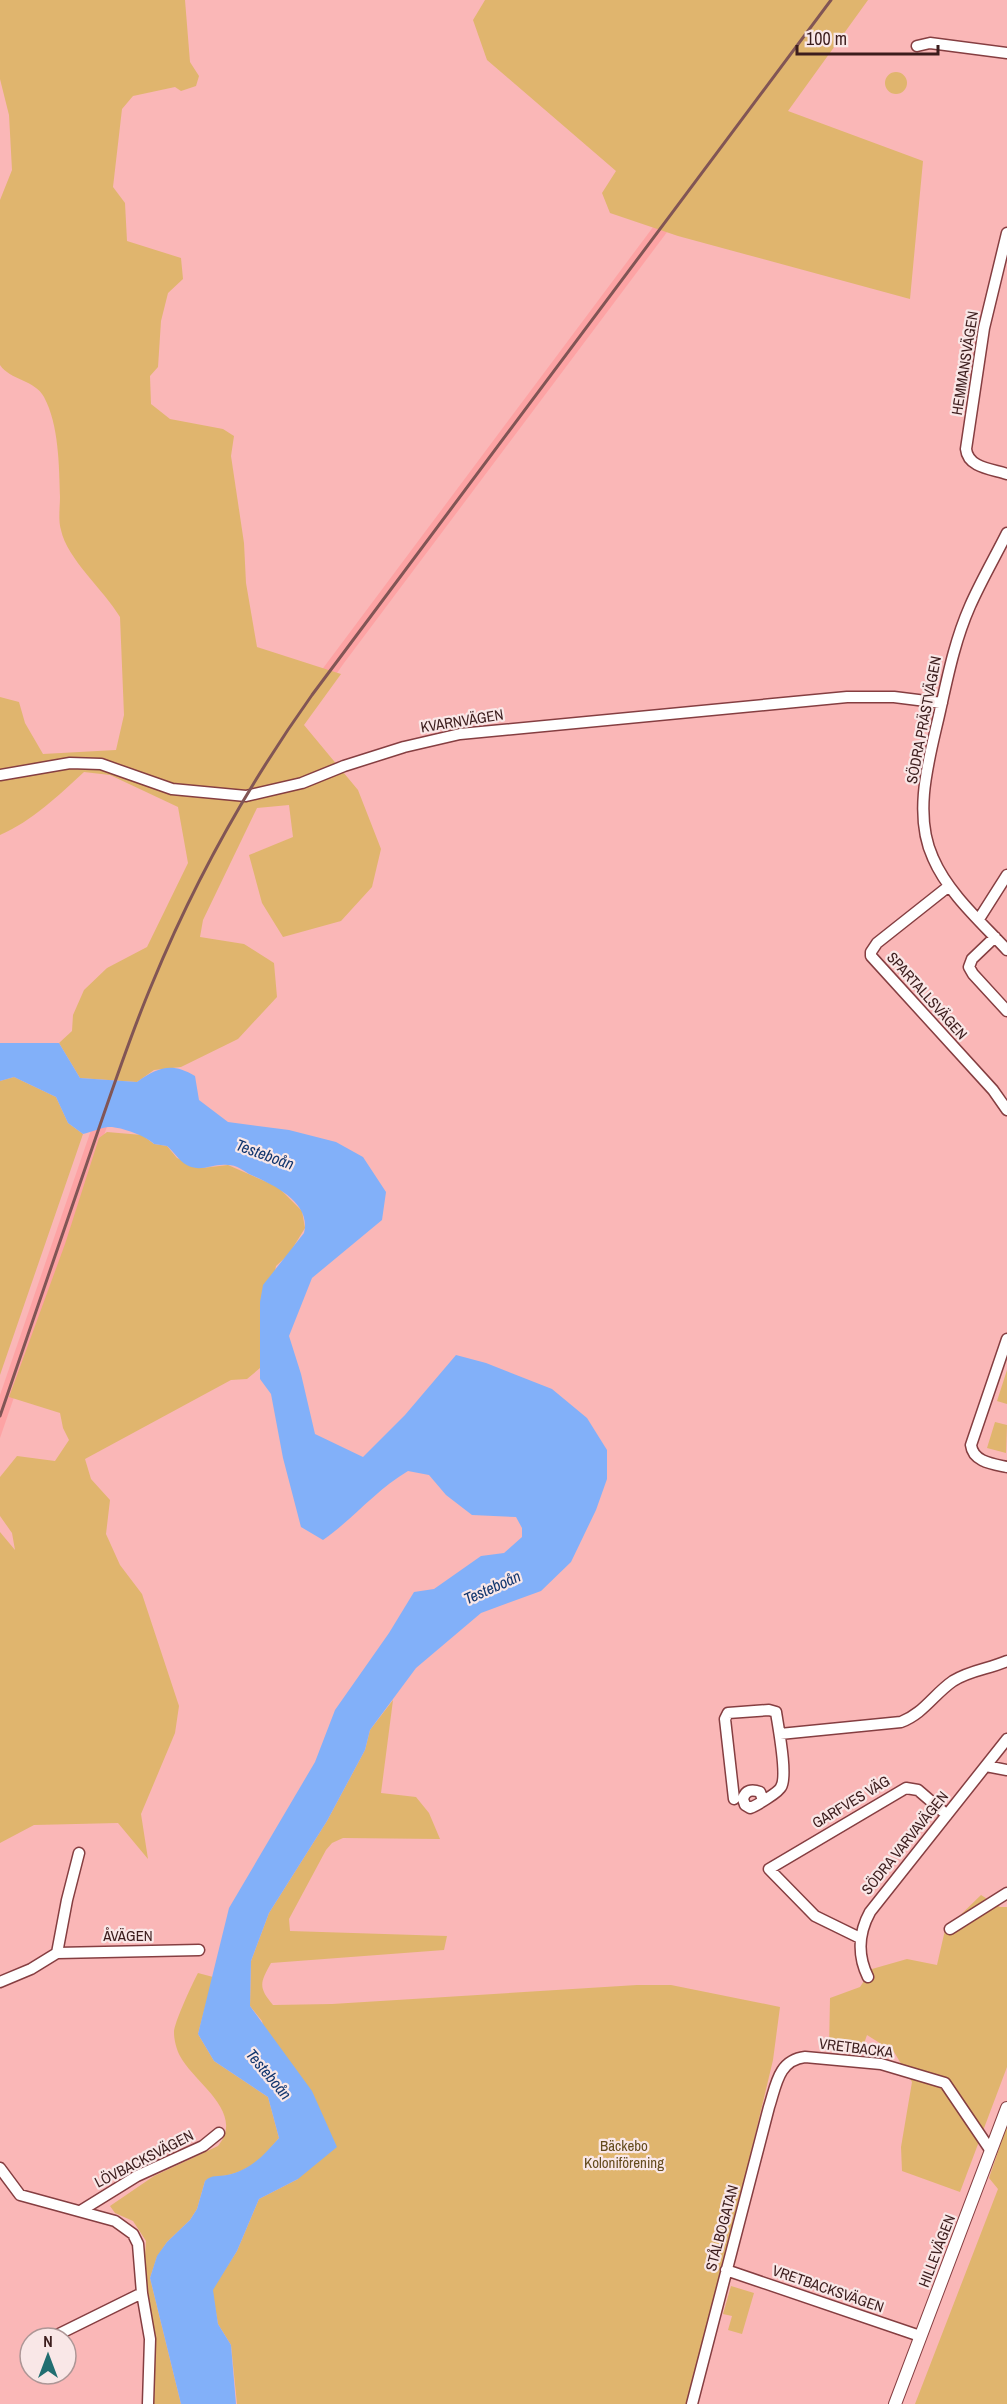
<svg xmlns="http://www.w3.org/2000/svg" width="1007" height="2404" font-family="'Archivo Narrow',sans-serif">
<rect width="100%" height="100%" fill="#fab7b7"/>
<path fill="#fda3a4" d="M823 0H841L344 663 276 759 124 1077 0 1438V1395L111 1072 306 691Z"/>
<path fill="#e0b56e" d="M0 0H185L190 62 199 76 196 86 181 91 175 87 133 96 122 109 113 187 125 203 127 241 181 258 183 279 168 293 161 321 158 367 150 376 151 404 170 419 223 429 234 436 231 456 244 543 246 583 257 647 341 674 304 725 358 790 381 849 372 887 341 921 283 937 262 903 249 855 293 837 289 805 257 808 203 920 200 937 244 944 274 963 277 997 238 1039 181 1067 154 1070 137 1082 80 1078 59 1043 72 1031 73 1015 84 990 107 968 147 947 188 863 178 807 110 775 84 772C58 796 32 821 0 835V697L19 702 25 723 43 754 116 750 124 715 120 617C104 590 67 559 61 530 58 520 60 507 60 497 59 466 59 425 44 397 35 380 10 380 0 365V200L12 170 9 115 0 79Z
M485 0H868L788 111 923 161 910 299 678 236 610 213 602 193 616 171 487 60 473 20Z
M885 83a11 11 0 1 1 22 0a11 11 0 1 1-22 0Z
M14 1077 56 1097 68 1123 83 1134 0 1375V1081Z
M107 1132 142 1135 154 1144 167 1146 177 1158 202 1168 228 1165 278 1187 302 1211 305 1228 289 1254 276 1266 261 1340 260 1368 247 1379 231 1380 85 1459 91 1479 110 1500 106 1534 120 1565 142 1594 179 1706 175 1733 141 1814 148 1859 118 1823 34 1825 0 1843V1532L15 1550 12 1533 0 1516V1477L17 1456 55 1461 69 1440 63 1428 60 1413 9 1397 65 1244 99 1138Z
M1007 1370V1404L997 1401Z
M995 1422 1007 1425 1006 1453 987 1448Z
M393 1700 381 1793 416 1797 429 1813 440 1839 343 1838 332 1843 326 1850 289 1919 290 1931 447 1936 444 1950 271 1963C260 1983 258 1987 273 2005L332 2004 637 1985H671L780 2007 773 2060 691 2404H237L231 2345 218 2324 212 2290 237 2251 259 2199 298 2179 262 2021 250 2006 251 1961 269 1913 327 1821 365 1750 370 1730Z
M981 1895 1000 1907H1007V2067L960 2192 902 2171 901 2147 912 2082 894 2052 867 2035 860 2055 829 2050 830 1998 860 1987 872 1969 907 1959 937 1965 945 1930Z
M198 1973 213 1977 198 2034 214 2061 268 2097 279 2138C264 2156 252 2170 228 2175 218 2177 213 2176 205 2181L197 2209 190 2220 167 2242 157 2257 150 2278 181 2404H152L144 2270 146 2241 133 2221 115 2213 110 2206 154 2176 218 2146C246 2112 194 2083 180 2056 177 2051 174 2040 174 2033 173 2025 193 1982 198 1973Z
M1007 2125V2404H915L998 2189 989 2178Z
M731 2286 754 2293 742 2334 728 2330 732 2316 723 2314Z"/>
<path fill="#82b0f9" d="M0 1043H59L80 1078 137 1082C158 1067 172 1062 195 1076L199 1100 228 1122 289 1130 336 1142 363 1157 386 1192 382 1220 312 1278 289 1336 301 1374 315 1434 363 1457 405 1415 456 1355 486 1363 552 1389 587 1418 607 1450V1479L596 1510 571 1562 541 1591 481 1613 416 1668 370 1730 365 1750 327 1821 269 1913 251 1961 250 2006 312 2091 337 2147 298 2179 259 2199 237 2251 213 2290 218 2324 231 2345 236 2404H181L150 2278 157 2256 167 2242 190 2220 197 2209 205 2181C212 2174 218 2177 227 2175 251 2170 264 2155 279 2138L268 2097 214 2061 198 2034 229 1908 315 1762 335 1710 389 1633 414 1592 434 1589 481 1556 504 1553 522 1537V1528L516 1517 472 1515 446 1495 429 1475 408 1471C376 1490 353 1519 323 1540L301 1527 283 1458 271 1394 260 1379V1302L263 1285 304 1233C312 1202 272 1184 249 1174 243 1170 236 1165 228 1165 215 1163 204 1171 191 1167 180 1163 176 1154 167 1146L154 1144C147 1136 119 1126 108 1127 100 1128 91 1132 83 1134L68 1123 56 1097 14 1077 0 1081Z"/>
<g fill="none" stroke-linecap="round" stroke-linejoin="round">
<g stroke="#853e41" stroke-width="13">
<path id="minor" d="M917 46 930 43 1007 53
M1007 233 984 328 966 449C968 468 992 469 1007 474
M1007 533C995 557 981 581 970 606 955 640 948 675 940 711 930 756 912 813 933 858 948 893 981 922 1007 950
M0 775 70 763 101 764 172 789 246 796 302 783 344 766 404 747 460 734 847 697H894L942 703
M949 886 877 943 871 952V956L993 1090 1007 1110
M979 919 1007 875
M995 937 972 959 969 967 973 974 1007 1011
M1007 1339 971 1445C973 1462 993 1464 1007 1467
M780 1734 901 1722C923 1714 934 1694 953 1681 970 1670 989 1669 1007 1661
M986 1766 1007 1770
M734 1799 725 1719 728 1713 769 1710 776 1712C778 1726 788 1776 781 1787 779 1792 756 1806 750 1808L745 1805 743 1799C745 1790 752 1789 760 1792L763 1800
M950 1929 1007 1893
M860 1938 815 1916 769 1869 906 1788 918 1790 947 1815
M57 1953 67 1900 79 1853
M868 1977C857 1955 859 1932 870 1912L1007 1739
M0 1982 31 1969 57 1953 199 1950
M0 2168 20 2195 115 2221 133 2234 138 2244 142 2293 57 2335 43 2337
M82 2210 137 2176 203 2146 219 2133
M726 2270 920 2336
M142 2293 150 2339 148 2404
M692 2404 769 2107C776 2086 778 2060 805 2057L881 2064 945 2083 991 2151"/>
</g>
<g stroke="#853e41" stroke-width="14">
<path id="tertiary" d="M895 2404 1007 2108"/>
</g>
<use href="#minor" stroke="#fff" stroke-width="10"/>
<use href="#tertiary" stroke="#fff" stroke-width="12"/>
<path stroke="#815555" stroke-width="3" d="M0 1416C29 1332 58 1248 87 1163 108 1103 127 1043 152 984 194 882 248 785 312 695L831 0"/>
</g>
<g text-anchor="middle" stroke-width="4.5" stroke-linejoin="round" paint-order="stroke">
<g font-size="15" fill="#3c1d1d" stroke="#f9e7e7">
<text transform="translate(965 363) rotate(-81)" y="5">HEMMANSVÄGEN</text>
<text transform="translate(924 720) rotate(-79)" y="5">SÖDRA PRÄSTVÄGEN</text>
<text transform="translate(462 721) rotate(-9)" y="5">KVARNVÄGEN</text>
<text transform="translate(927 996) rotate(48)" y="5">SPARTALLSVÄGEN</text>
<text transform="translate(851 1802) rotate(-31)" y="5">GARFVES VÄG</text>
<text transform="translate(905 1843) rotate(-51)" y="5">SÖDRA VARVAVÄGEN</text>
<text x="128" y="1941">ÅVÄGEN</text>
<text transform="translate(856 2048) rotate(7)" y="5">VRETBACKA</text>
<text transform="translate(144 2159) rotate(-27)" y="5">LÖVBACKSVÄGEN</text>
<text transform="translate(722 2228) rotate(-75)" y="5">STÅLBOGATAN</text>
<text transform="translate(937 2251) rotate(-69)" y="5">HILLEVÄGEN</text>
<text transform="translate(828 2289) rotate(19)" y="5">VRETBACKSVÄGEN</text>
</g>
<g font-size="15" fill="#644b1d" stroke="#f9e7e7">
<text x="624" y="2151">Bäckebo<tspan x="624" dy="17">Koloniförening</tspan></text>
</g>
<g font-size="16" font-style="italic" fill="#12366e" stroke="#f9e7e7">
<text transform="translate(265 1154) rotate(20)" y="6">Testeboån</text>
<text transform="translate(492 1587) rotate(-24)" y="6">Testeboån</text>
<text transform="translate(269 2074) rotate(50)" y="6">Testeboån</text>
</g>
</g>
<g transform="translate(48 2356)"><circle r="28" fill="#f9e7e7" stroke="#ad9696" stroke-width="1.5"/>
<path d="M0-4.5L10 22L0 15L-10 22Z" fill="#226e71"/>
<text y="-9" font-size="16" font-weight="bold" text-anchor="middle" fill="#3c1d1d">N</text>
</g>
<path d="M797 45v9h141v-9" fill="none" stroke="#3c1d1d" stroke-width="3"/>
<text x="806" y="45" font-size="18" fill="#3c1d1d" stroke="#f9e7e7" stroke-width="4.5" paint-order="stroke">100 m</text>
</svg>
